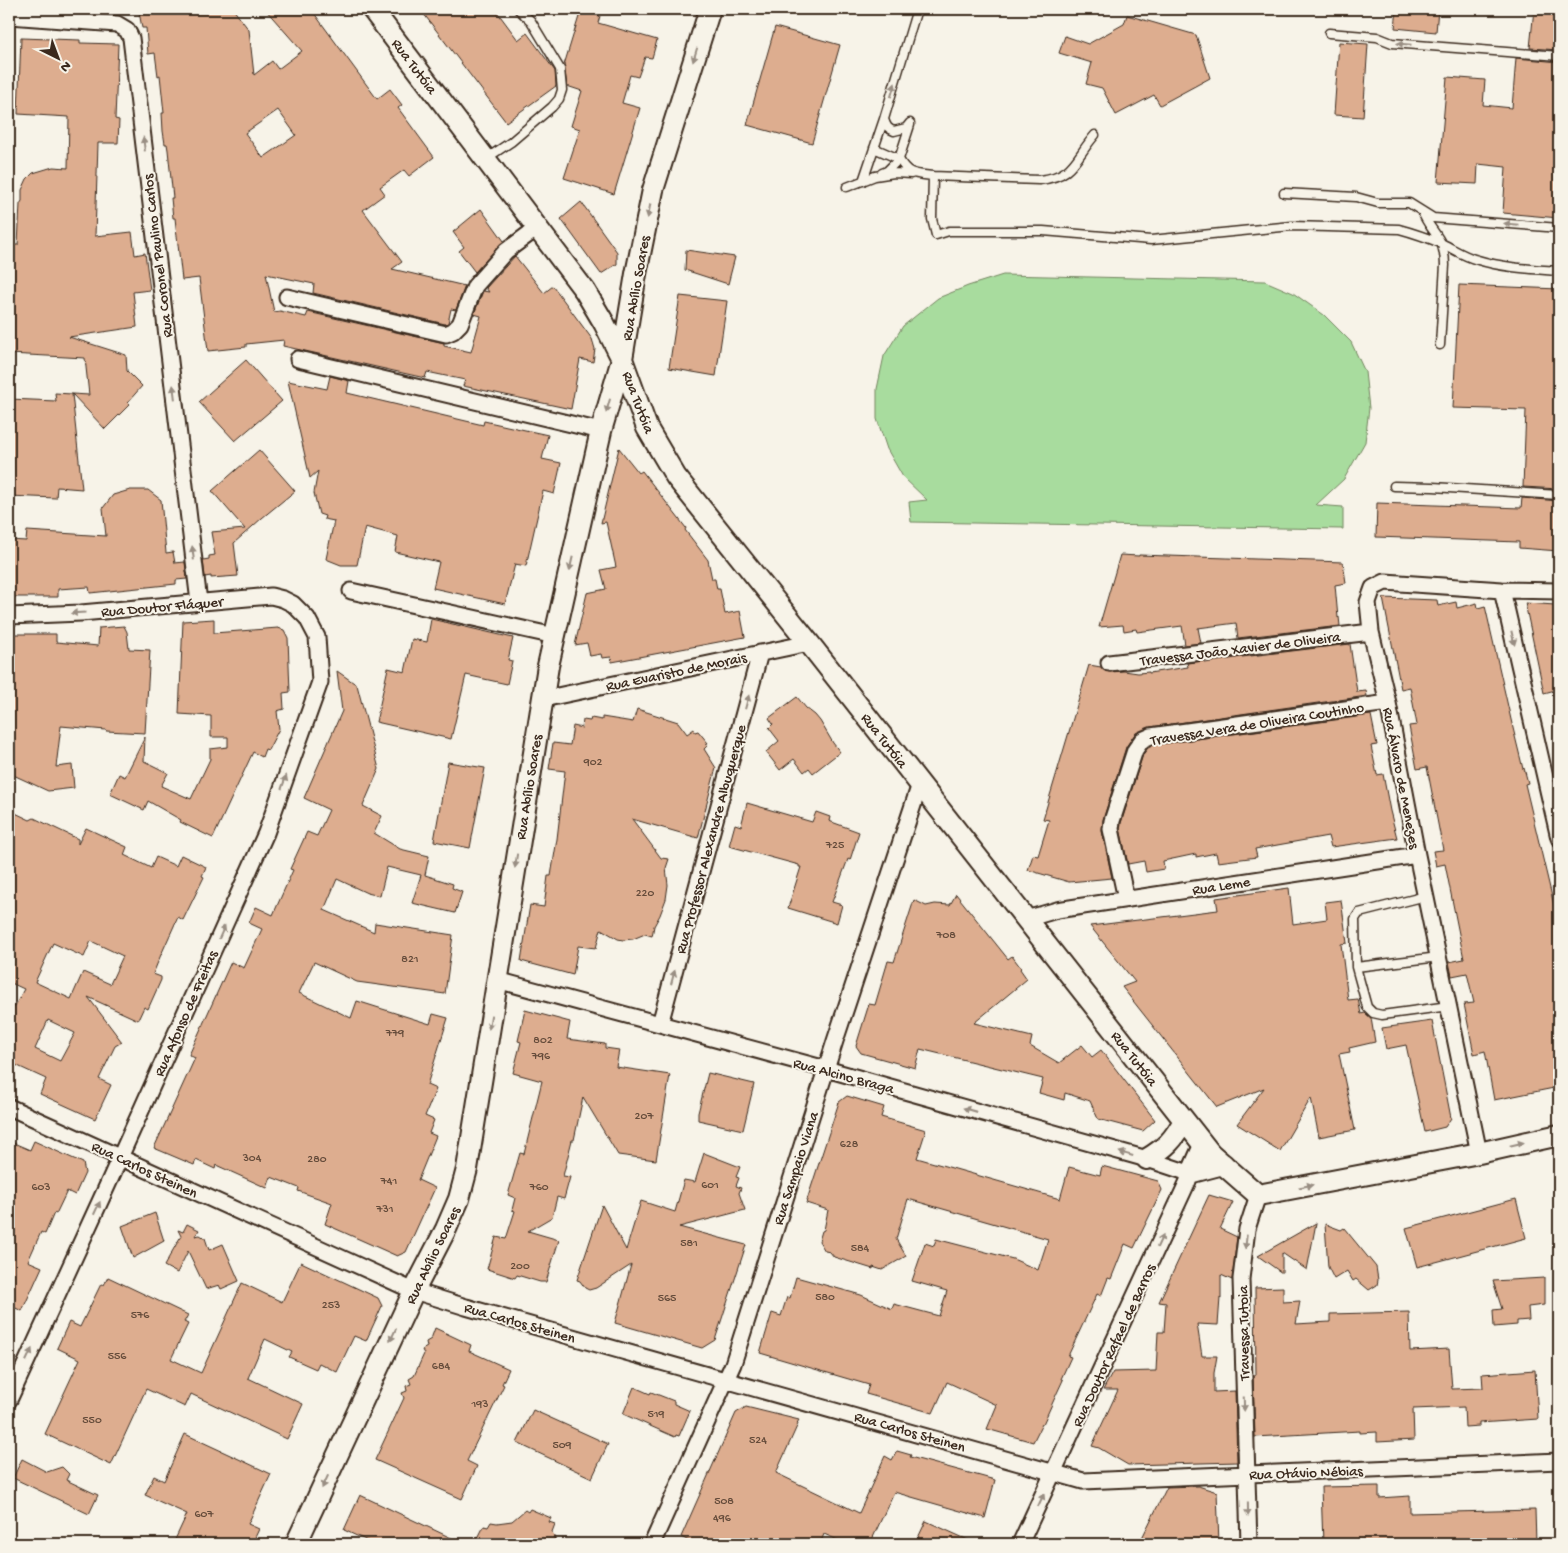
<svg xmlns="http://www.w3.org/2000/svg" width="1568" height="1553" font-family="'Gochi Hand',sans-serif">
<rect width="100%" height="100%" fill="#f7f3e8"/>
<filter id="ink" filterUnits="userSpaceOnUse"><feTurbulence type="fractalNoise" baseFrequency=".02" numOctaves="2"/><feDisplacementMap in="SourceGraphic" scale="10" xChannelSelector="R" yChannelSelector="G"/><feConvolveMatrix kernelMatrix="1 2 1 2 8 2 1 2 1" color-interpolation-filters="sRGB"/></filter>
<g filter="url(#ink)">
<path fill="#a8dc9e" stroke="#72835e" d="M1003 275 1265 281 1293 293 1324 315 1351 342 1365 372 1369 408 1365 442 1344 479 1316 505 1343 507V529L911 522 909 502 927 500 903 477 887 449 877 419V389L884 356 903 326 938 298 968 286Z"/>
<path fill="#ddad8f" stroke="#3b2a1e" fill-rule="evenodd" d="M172 9H233L249 30 254 75 272 61 278 69 302 51 265 9H311L377 99 390 89 402 105 398 108 434 157 409 176 404 170 380 187 385 194 363 210 402 262 392 269 465 286 456 310 451 309 448 323 445 324 313 293 314 284 266 274 274 312 280 311 306 317 308 312 444 343V346L471 352 481 316 474 314 483 291 489 292 486 288 515 256 544 293 553 286 592 339 595 349 593 362 580 359 571 409 463 386 465 380 427 372 425 378 283 346 284 340 246 344V347L208 351 199 278 182 280 175 218H173L171 198H173L168 150 167 144H165L163 131 162 113H164L160 75 158 76 155 53 148 54 146 28H142L139 12ZM278 110 296 135 263 158 245 133Z
M420 9H495L518 40 527 33 555 71 556 86 506 122Z
M1397 9H1438L1436 32 1395 28Z
M1534 9H1559V50L1530 48Z
M581 10 600 16 598 23 657 40 652 58 645 57 638 77 630 75 622 103 640 108 614 194 564 178 580 129 571 126 582 91 567 86 564 65Z
M1127 15 1196 35 1210 78 1160 105 1154 95 1116 115 1102 88 1086 84 1092 63 1059 53 1065 36 1088 44 1124 24Z
M775 27 840 45 812 143 747 125Z
M21 38 80 40V43L118 44 115 119 119 120 118 143H98L95 236 132 232 135 255 145 253 150 290 133 292 137 327 69 337 126 355 127 371 142 386 128 402 130 404 105 429 72 394 89 395 85 358 9 354V297H11L14 245H18L20 204 22 201V190L27 179 33 173 53 167 68 168 69 117 18 114Z
M1339 42 1368 44 1363 117 1334 115Z
M1516 58 1559 62V218L1503 213 1506 167 1478 164 1477 184 1438 182 1447 77 1485 80 1483 105 1512 108Z
M581 202 617 252V264L601 274 561 219Z
M481 209 504 241 475 272 459 251 464 247 453 232Z
M686 250 735 257 728 284 685 270Z
M1459 285 1559 289V489L1523 487 1526 410 1453 408Z
M680 296 727 301 716 376 669 368Z
M246 360 282 401 235 441 199 402Z
M330 376 349 381 347 393 483 425 484 421 548 435 542 459 561 463 554 494 543 491 526 566 515 564 505 604 433 588 439 562 395 552 398 536 365 527 357 565H341L326 559 334 521 324 519 325 516 319 514 314 493 318 471 310 478 288 381 327 389Z
M55 393 72 394 82 489 57 487 56 498 9 496V399L56 401Z
M619 448 639 473 642 471 686 528 685 530 708 560 712 579H715L717 589H720L725 614 740 611 745 637 612 662 611 657 602 658 601 654 590 656 587 643 575 645 587 593 606 589 601 570 616 567 606 522 601 523Z
M259 450 295 491 262 518 234 543 238 576 211 578V576L205 577 203 560 209 559V556L215 555 211 532 245 529 212 491Z
M130 490H148L161 500 166 553 173 552 175 563 185 562 187 579 176 580V584L90 593 89 587 58 589V597H9V540L26 541 27 531 106 536 103 508 113 495Z
M1522 498 1559 501V551L1519 548V542L1376 537 1377 503 1521 508Z
M1120 555 1139 556V555L1343 562 1346 583 1335 585 1338 618 1339 617 1340 626 1238 638 1236 623 1198 628 1201 643 1185 645 1182 626 1137 632 1136 629 1124 631 1123 625 1099 627Z
M1383 598 1437 600 1438 606 1456 602 1457 608 1477 603 1478 608 1485 606 1512 724 1523 769 1524 768 1528 783 1525 784 1559 926V1087L1494 1100 1485 1051 1474 1054 1464 1004 1474 1003 1467 973 1452 976 1449 962 1464 959 1445 864 1436 866 1433 851 1443 850 1427 767 1417 769 1409 726 1417 725 1410 687 1401 689Z
M1525 603 1555 605 1559 624V689L1544 693Z
M214 619V633L278 628 284 630 288 638 290 692 283 693 284 709 277 711 279 729 268 750 265 749 262 757 253 752 213 838 180 822 181 820 148 801 144 810 110 794 119 774 125 777 145 737 144 761 168 773 161 786 191 799 210 759V749L228 747V737H211V716L179 714 183 621Z
M431 619 513 638 508 660 512 661 507 684 466 675 451 739 376 722 388 668 405 672 412 639 427 642Z
M124 626 127 632 129 649 150 650 145 733 106 731V730L61 726 56 767 72 765 74 788 48 791 9 773V634H56V642L98 646 99 628Z
M1350 644 1357 692 1366 691 1367 696 1150 727 1135 734 1126 747 1103 820 1102 831 1112 878 1069 882 1028 870 1033 855 1038 856 1049 820 1043 819 1089 665 1101 667 1105 671 1110 672 1124 671 1138 673 1149 672V673L1188 667 1187 663 1205 661V663L1242 657Z
M337 671 357 685 379 769 363 806 382 816 374 833 400 849 429 856 425 875 453 884 452 888 462 892 455 913 412 903 421 875 387 867 380 896 367 893 337 879 324 910 374 932 375 923 453 935 445 994 357 982 314 962 299 993 351 1018 357 1001 430 1024 433 1014 448 1018 427 1085 436 1089 425 1116 434 1120 429 1133 436 1136 418 1180 435 1188 406 1252 397 1256 325 1224 332 1203 298 1191 299 1188 271 1177 267 1188 216 1165 215 1169 196 1160 194 1165 154 1148 195 1058 189 1055 231 962 244 968 262 929 249 923 256 907 273 915 293 870 290 869 307 832 317 836 329 810 304 798 342 711Z
M797 697 806 708 815 715 820 721 833 743 840 752 813 773 809 768 804 772 794 759 780 770 766 752 779 741 769 728 773 724 769 718Z
M637 709 678 722 687 734 694 729 695 732 698 731 708 743 706 744 707 746 704 749 716 768 698 838 632 819 661 858 669 859 666 868 668 885 666 899 660 915 654 926 652 936 645 934 633 939 623 940 618 939 601 929 596 948 578 946 573 975 521 961 530 905 544 907 548 876H551L557 839 565 771 549 769 553 743 570 745 573 726 582 728 583 720 590 721 591 718 602 720V717L633 722Z
M1371 715 1377 745 1371 746 1377 775 1383 774 1390 811 1397 838 1331 847 1328 836 1255 849 1257 857 1218 862 1216 853 1196 857V854L1163 861 1164 869 1146 872 1144 861 1128 864 1120 829 1121 823 1143 754 1148 748 1154 745Z
M448 762 485 768 470 848 434 841Z
M747 803 812 822 816 812 830 817 829 821 859 832 850 860 848 859 832 902 842 905 837 923 788 908 801 867H799V865L729 846 735 824 741 826Z
M9 810 30 820 34 818 78 839V844L86 828 127 847 124 855 151 868 156 857 176 866 181 855 206 867 202 876 204 877 183 920 178 917 160 957 153 974 161 977V980L148 1009 144 1007 138 1020 88 997 122 1042 115 1046 99 1079 111 1085 95 1119 40 1094 46 1079 9 1062V1017L24 989 9 982ZM91 941 123 956 110 984 83 972 71 999 35 982 53 943 84 957ZM48 1020 75 1033 60 1061 35 1049Z
M1289 888 1293 924 1327 919 1325 902 1341 900 1347 943 1341 944 1348 1000 1358 999 1361 1014 1365 1013 1371 1018 1375 1042 1349 1048 1350 1052 1339 1054 1355 1130 1319 1137 1311 1098 1280 1151 1237 1124 1264 1088 1217 1107 1122 987 1135 982 1090 926 1218 910 1216 898Z
M956 894 1008 959 1012 956 1021 968 1020 969 1027 979 974 1023 1032 1037 1030 1046 1059 1063 1082 1045 1092 1057 1101 1050 1155 1120 1143 1131 1098 1119 1090 1101 1065 1093 1064 1100 1039 1093 1043 1079 920 1049 915 1068 861 1053 856 1046 869 1004 875 1005 888 961 894 962 914 900 926 906 935 904 950 905Z
M525 1010 570 1022 567 1039 605 1044V1048L619 1050 616 1067 670 1075 656 1160 618 1155 583 1097 574 1140H572L563 1176 570 1177 564 1199 557 1197 552 1217 528 1231 559 1240 546 1282H540L517 1275 515 1278 487 1269 496 1237 506 1239 515 1211 512 1210 515 1198 508 1195 520 1153 524 1154 542 1081 513 1073 521 1042 518 1041Z
M1432 1021 1451 1118 1445 1127 1425 1132 1406 1045 1386 1049 1382 1028Z
M708 1073 754 1084 743 1130 698 1120V1113Z
M847 1096 884 1107 881 1117 926 1130 917 1158 1060 1199 1069 1167 1100 1175 1102 1166 1158 1181 1162 1190 1134 1248 1125 1244 1111 1279 1108 1278 1101 1296 1097 1294 1068 1356 1071 1357 1061 1379 1063 1380 1057 1393 1043 1424H1042L1033 1442 987 1429 997 1405 947 1382 933 1413 866 1394 869 1385 760 1353 772 1313 781 1316 787 1297 790 1298 796 1277 861 1295 892 1309 894 1304 939 1316 947 1291 912 1281 925 1243 934 1246 936 1239 1013 1259 1038 1270 1048 1239 908 1199 896 1239 906 1256 882 1270 873 1267V1269L834 1257 830 1252 825 1251 819 1241 822 1231 824 1230 828 1210 806 1203 839 1102Z
M9 1141 30 1150 34 1141 83 1163 85 1173 75 1195 67 1191 56 1214 54 1213 45 1234 41 1232 28 1261 42 1267 22 1311 9 1305Z
M704 1153 740 1167 736 1177 739 1178 736 1186 741 1188 739 1193 745 1210 679 1227 746 1245 715 1340 702 1348 615 1323 631 1265 596 1288 589 1290 585 1288 580 1281 577 1280 602 1205 626 1250 641 1201 675 1212 684 1180 695 1182Z
M1209 1195 1233 1202 1220 1229 1237 1237 1232 1280 1221 1275V1299L1220 1298 1218 1325 1197 1324 1202 1356H1217L1214 1373V1392L1235 1391 1237 1462 1128 1465 1099 1448 1092 1446 1118 1390H1103L1113 1372 1156 1371 1158 1332H1164L1166 1303 1159 1302Z
M1516 1199 1526 1238 1417 1267 1406 1228Z
M155 1213 164 1241 133 1258 122 1226Z
M1316 1223 1307 1270 1282 1253V1273L1258 1256Z
M187 1224 199 1230 195 1236 200 1235 205 1238 209 1250 223 1244 239 1281 221 1289 219 1285 206 1289 188 1251 177 1273 164 1266 181 1236 178 1230 183 1232Z
M1325 1224 1341 1230 1344 1228 1376 1267 1378 1280 1377 1285 1369 1290 1356 1279 1353 1281 1347 1271 1334 1279 1328 1267Z
M301 1262 378 1298 382 1306 366 1341 354 1336 337 1372 319 1363 316 1369 289 1357 292 1352 265 1339 248 1378 303 1404 287 1439 191 1394 185 1407 146 1389 111 1465 45 1434 80 1359 57 1348 69 1322 80 1327 101 1284 104 1285 108 1277 188 1315 184 1322 188 1324 171 1359 201 1373 242 1283 282 1302Z
M1544 1278V1305L1528 1307 1529 1320 1517 1321V1325L1494 1327 1493 1310 1502 1309 1493 1281Z
M1283 1287V1302L1300 1301 1296 1324 1330 1322V1314L1409 1312 1410 1351 1449 1349 1452 1389 1483 1388 1482 1374 1535 1370 1538 1419 1479 1423V1426L1465 1427 1464 1407 1413 1409 1414 1440 1377 1442V1432L1360 1433V1431L1255 1437 1253 1375H1256L1255 1288Z
M435 1328 471 1345 469 1351 509 1369 502 1384 504 1385 467 1461 477 1466 462 1499 375 1460 404 1398 402 1393 407 1391 406 1386 411 1384 409 1379 414 1376 424 1354 422 1350 427 1347 426 1342 431 1339Z
M634 1387 650 1394 651 1392 674 1401V1404L690 1411 679 1436 676 1435 675 1437 623 1414Z
M746 1407 799 1420 797 1423 798 1424 776 1473 859 1513 885 1456 892 1460 897 1451 911 1455 910 1457 995 1480 985 1518 894 1492 870 1544H847L824 1534 820 1544H695L681 1537 736 1413Z
M533 1410 608 1444 592 1478 517 1443Z
M185 1434 271 1474 248 1524 259 1529 252 1544H173L187 1514 145 1495 154 1476 164 1481Z
M22 1459 47 1472 62 1467 69 1474 66 1480 98 1495 89 1514 13 1478Z
M1198 1486 1217 1492 1219 1544H1139L1167 1487Z
M1379 1486V1498L1410 1496V1513L1535 1510 1536 1543 1323 1544 1321 1487Z
M360 1495 464 1544H374L344 1530Z
M530 1509 551 1518 549 1522 555 1524 552 1532 557 1544H475L484 1526 488 1527 491 1522 497 1523 512 1521 525 1510 528 1512Z
M926 1521 977 1544H915Z"/>
<g fill="none" stroke-linecap="round" stroke-linejoin="round">
<g stroke="#3b2a1e" stroke-width="11">
<path id="service" d="M1329 33 1377 37 1392 43 1559 56
M910 123 906 128 894 131C888 129 886 126 884 119L917 9
M910 125 899 159C908 176 917 174 933 176
M1095 135C1074 159 1075 176 1039 180L933 176 932 219 936 235 949 231H1043L1151 240 1292 226 1399 229C1414 233 1428 238 1443 244 1455 250 1465 257 1478 260 1504 268 1532 269 1559 271
M874 148 899 159 887 171 882 173
M487 158 511 142 552 107 559 99 562 90 560 69 531 21 518 9
M863 181 884 119
M847 187 875 176 894 173 911 174
M1284 193 1356 197 1378 203H1409L1433 218 1559 228
M1422 211C1426 224 1437 233 1442 245 1444 252 1445 259 1445 265L1440 345
M1394 486 1433 487 1559 495
M1426 896 1359 913 1355 919 1356 967 1439 957
M1356 967 1367 1007 1373 1013 1382 1015 1449 1006"/>
</g>
<g stroke="#3b2a1e" stroke-width="19">
<path id="minor" d="M9 16 117 24 127 30 131 38 199 602
M287 297 446 334 453 331 460 324 475 286 506 251 537 228
M298 359 601 431
M1502 590 1559 838
M351 591 555 636
M9 616 81 613 271 596 283 599 293 604 307 618 317 637 320 682 266 833 108 1184 9 1400
M1109 663 1371 632
M543 699 809 643
M1126 899 1111 829 1112 821 1135 750 1142 740 1151 736 1388 703
M1026 919 1057 910 1417 855
M497 980 826 1069 1147 1159 1189 1173
M660 1024 760 653
M9 1107 414 1291 466 1307 1083 1481 1559 1461
M1479 1153 1417 855 1388 703 1371 632 1368 602 1373 588 1385 582 1502 590 1559 591
M652 1544 733 1364 835 1041 920 784
M1020 1544 1188 1181 1189 1173 1202 1144
M1249 1544 1241 1279 1247 1229 1258 1195"/>
</g>
<g stroke="#3b2a1e" stroke-width="24">
<path id="tertiary" d="M372 9 585 291 604 323 622 359 647 428 676 477 809 643 1210 1153 1258 1195 1479 1153 1559 1135
M1147 1159C1165 1148 1174 1140 1184 1120
M1189 1173 1223 1164
M296 1544 414 1291 446 1229 459 1199 467 1169 548 666 601 431 622 359 636 274 653 190 710 9"/>
</g>
<use href="#service" stroke="#f7f3e8" stroke-width="8"/>
<use href="#minor" stroke="#f7f3e8" stroke-width="15"/>
<use href="#tertiary" stroke="#f7f3e8" stroke-width="20"/>
</g>
<defs><path id="oneway-solid" d="M-6-.8H1V-3.2L6.5 0L1 3.2V.8H-6Z" transform="scale(1.25)"/></defs>
<g fill="#998e83">
<use href="#oneway-solid" transform="translate(1404 44) rotate(-175)"/>
<use href="#oneway-solid" transform="translate(695 55) rotate(107)"/>
<use href="#oneway-solid" transform="translate(893 90) rotate(-73)"/>
<use href="#oneway-solid" transform="translate(144 144) rotate(-97)"/>
<use href="#oneway-solid" transform="translate(649 211) rotate(101)"/>
<use href="#oneway-solid" transform="translate(1511 224) rotate(-175)"/>
<use href="#oneway-solid" transform="translate(174 392) rotate(-97)"/>
<use href="#oneway-solid" transform="translate(608 406) rotate(106)"/>
<use href="#oneway-solid" transform="translate(193 553) rotate(-97)"/>
<use href="#oneway-solid" transform="translate(571 564) rotate(103)"/>
<use href="#oneway-solid" transform="translate(78 613) rotate(177)"/>
<use href="#oneway-solid" transform="translate(1513 638) rotate(77)"/>
<use href="#oneway-solid" transform="translate(747 702) rotate(-75)"/>
<use href="#oneway-solid" transform="translate(284 782) rotate(-70)"/>
<use href="#oneway-solid" transform="translate(516 861) rotate(99)"/>
<use href="#oneway-solid" transform="translate(222 932) rotate(-66)"/>
<use href="#oneway-solid" transform="translate(673 977) rotate(-75)"/>
<use href="#oneway-solid" transform="translate(490 1022) rotate(99)"/>
<use href="#oneway-solid" transform="translate(970 1110) rotate(-164)"/>
<use href="#oneway-solid" transform="translate(1517 1144) rotate(-13)"/>
<use href="#oneway-solid" transform="translate(1126 1154) rotate(-164)"/>
<use href="#oneway-solid" transform="translate(1306 1186) rotate(-11)"/>
<use href="#oneway-solid" transform="translate(97 1208) rotate(-65)"/>
<use href="#oneway-solid" transform="translate(1160 1241) rotate(-65)"/>
<use href="#oneway-solid" transform="translate(1246 1242) rotate(96)"/>
<use href="#oneway-solid" transform="translate(393 1335) rotate(115)"/>
<use href="#oneway-solid" transform="translate(29 1355) rotate(-65)"/>
<use href="#oneway-solid" transform="translate(1244 1404) rotate(88)"/>
<use href="#oneway-solid" transform="translate(325 1482) rotate(115)"/>
<use href="#oneway-solid" transform="translate(1041 1500) rotate(-65)"/>
<use href="#oneway-solid" transform="translate(1248 1509) rotate(89)"/>
</g>
</g>
<g text-anchor="middle" stroke-width="4" stroke-linejoin="round" paint-order="stroke">
<g font-size="12" fill="#644b3a">
<text x="593" y="765">902</text>
<text x="835" y="848">725</text>
<text x="645" y="896">220</text>
<text x="946" y="938">708</text>
<text x="410" y="962">821</text>
<text x="395" y="1036">779</text>
<text x="543" y="1043">802</text>
<text x="541" y="1059">796</text>
<text x="644" y="1119">207</text>
<text x="849" y="1147">628</text>
<text x="252" y="1161">304</text>
<text x="317" y="1162">280</text>
<text x="389" y="1184">741</text>
<text x="710" y="1188">601</text>
<text x="41" y="1190">603</text>
<text x="539" y="1190">760</text>
<text x="385" y="1212">731</text>
<text x="689" y="1246">581</text>
<text x="860" y="1251">584</text>
<text x="520" y="1269">200</text>
<text x="825" y="1300">580</text>
<text x="667" y="1301">565</text>
<text x="331" y="1308">253</text>
<text x="140" y="1318">576</text>
<text x="117" y="1359">556</text>
<text x="441" y="1369">684</text>
<text x="480" y="1407">193</text>
<text x="656" y="1417">519</text>
<text x="92" y="1423">550</text>
<text x="758" y="1443">524</text>
<text x="562" y="1448">509</text>
<text x="724" y="1504">508</text>
<text x="204" y="1517">607</text>
<text x="722" y="1521">496</text>
</g>
<g font-size="15" fill="#3b2a1e" stroke="#f7f3e8">
<text transform="translate(415 66) rotate(53)" y="5">Rua Tutóia</text>
<text transform="translate(157 256) rotate(-97)" y="5">Rua Coronel Paulino Carlos</text>
<text transform="translate(635 288) rotate(-80)" y="5">Rua Abílio Soares</text>
<text transform="translate(639 402) rotate(69)" y="5">Rua Tutóia</text>
<text transform="translate(162 606) rotate(-5)" y="5">Rua Doutor Fláquer</text>
<text transform="translate(1240 648) rotate(-7)" y="5">Travessa João Xavier de Oliveira</text>
<text transform="translate(676 671) rotate(-12)" y="5">Rua Evaristo de Morais</text>
<text transform="translate(1257 723) rotate(-9)" y="5">Travessa Vera de Oliveira Coutinho</text>
<text transform="translate(885 740) rotate(52)" y="5">Rua Tutóia</text>
<text transform="translate(1402 778) rotate(79)" y="5">Rua Álvaro de Menezes</text>
<text transform="translate(528 787) rotate(-81)" y="5">Rua Abílio Soares</text>
<text transform="translate(710 839) rotate(-75)" y="5">Rua Professor Alexandre Albuquerque</text>
<text transform="translate(1221 885) rotate(-9)" y="5">Rua Leme</text>
<text transform="translate(185 1013) rotate(-66)" y="5">Rua Afonso de Freitas</text>
<text transform="translate(1135 1058) rotate(52)" y="5">Rua Tutóia</text>
<text transform="translate(844 1075) rotate(15)" y="5">Rua Alcino Braga</text>
<text transform="translate(795 1168) rotate(-72)" y="5">Rua Sampaio Viana</text>
<text transform="translate(145 1169) rotate(25)" y="5">Rua Carlos Steinen</text>
<text transform="translate(432 1255) rotate(-64)" y="5">Rua Abílio Soares</text>
<text transform="translate(520 1322) rotate(16)" y="5">Rua Carlos Steinen</text>
<text transform="translate(1243 1333) rotate(-91)" y="5">Travessa Tutoia</text>
<text transform="translate(1113 1345) rotate(-65)" y="5">Rua Doutor Rafael de Barros</text>
<text transform="translate(910 1431) rotate(16)" y="5">Rua Carlos Steinen</text>
<text transform="translate(1306 1472) rotate(-2)" y="5">Rua Otávio Nébias</text>
</g>
</g>
<rect width="1568" height="1553" fill="none" stroke="#f7f3e8" stroke-width="30"/>
<rect x="15" y="15" width="1538" height="1523" fill="none" stroke="#3b2a1e" stroke-width="2" filter="url(#ink)"/>
<g transform="translate(58 58) rotate(138)" stroke="#f7f3e8" stroke-width="4" paint-order="stroke">
<path d="M0-4L9 19L0 12L-9 19Z" fill="#3b2a1e"/>
<text y="-8" font-size="14" font-weight="bold" text-anchor="middle" fill="#3b2a1e">N</text>
</g>
</svg>
